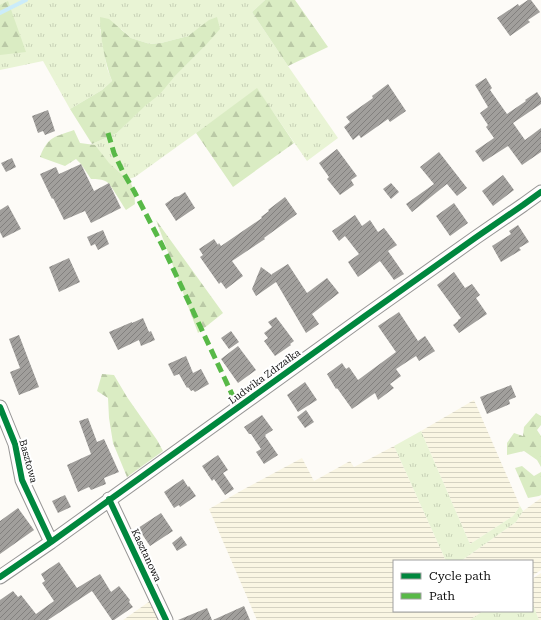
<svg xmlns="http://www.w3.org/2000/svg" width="541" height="620" font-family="'Roboto Serif',serif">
<defs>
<pattern id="farmland-rules" width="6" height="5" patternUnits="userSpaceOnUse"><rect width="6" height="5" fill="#faf6e3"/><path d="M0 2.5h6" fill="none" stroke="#d5d2c2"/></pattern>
<pattern id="grass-tufts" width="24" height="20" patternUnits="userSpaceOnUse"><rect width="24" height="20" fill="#e9f4d5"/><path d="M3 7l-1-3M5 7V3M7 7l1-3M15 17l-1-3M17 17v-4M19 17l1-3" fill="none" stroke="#c7d0b6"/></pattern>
<pattern id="forest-firs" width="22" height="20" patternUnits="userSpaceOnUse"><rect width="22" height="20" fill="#daecc3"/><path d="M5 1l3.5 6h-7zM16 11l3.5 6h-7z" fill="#bac9a6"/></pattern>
<pattern id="building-hatch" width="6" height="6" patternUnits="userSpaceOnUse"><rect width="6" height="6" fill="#a19f9c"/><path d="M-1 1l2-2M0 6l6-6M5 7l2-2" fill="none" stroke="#82807e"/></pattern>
</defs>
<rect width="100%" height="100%" fill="#fdfbf7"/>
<path fill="url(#farmland-rules)" d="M474 400 520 506 513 516 470 544 421 431Z
M394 446 446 561H394V611H483L470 620H257L209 509 246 488 302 458 314 481 350 461 354 467Z
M541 498V570L532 576V561H461L516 522 523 511Z
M541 573V620H539L532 602V579Z
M150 601 159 620H123Z"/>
<path fill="url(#grass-tufts)" d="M0 0H265L252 12 288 66 338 138 307 161 257 89 135 177 123 181 92 144 117 133 204 47 198 29 188 36 161 43 150 44 131 38 121 29H100L107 68 112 81 102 90 70 109 43 61 0 70Z
M421 431 470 544 513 516 520 506 523 511 516 522 461 561H446L394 446Z
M532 602 539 620H470L483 611H532Z"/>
<path fill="url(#forest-firs)" d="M265 0H295L328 47 288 66 252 12Z
M8 1 26 52 0 55V5Z
M100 17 109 19 131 38 150 44 161 43 188 36 209 20 217 17 220 29 204 47 175 76 160 94 145 106 117 133 92 144 70 109 102 90 112 81C105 62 100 38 100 17Z
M257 88 294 143 233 187 196 133Z
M74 130 80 143 95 145 109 163 131 183 134 191 135 204 126 210C122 204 111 185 107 182 102 179 97 179 91 179L81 164 76 159 65 166 40 157C48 136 55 137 74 130Z
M156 220 223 313 198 333Z
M102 374 114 375 127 397 157 440 163 451 127 477 113 443 109 418 108 398 97 391Z
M536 413 541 416V425L537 430 541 436V467L537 460 524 451 507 455V443L514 433 523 436 524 427Z
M522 466 534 476 541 472V495L539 496 528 498 515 468Z"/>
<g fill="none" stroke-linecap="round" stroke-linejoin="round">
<path stroke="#cbecfa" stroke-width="4" d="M0 13 26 0"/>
</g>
<path fill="url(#building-hatch)" d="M528 0H531L540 12 528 20 530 22 510 36 497 18 518 4 519 6Z
M486 78 492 88 490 90 507 114 526 101 525 100 537 92 541 98V104L513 123 525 140 541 128V152L522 165 508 146 483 162 475 151 494 138 486 127 488 125 480 113 488 107 475 85Z
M388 84 406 111 390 122 388 119 361 138 359 135 353 140 344 127 350 122 346 117 373 98 372 96Z
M48 110 55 131 45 135 43 131 38 133 32 116Z
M337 149 357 176 351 180 354 185 340 195 327 179 329 177 319 163Z
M439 152 467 188 457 196 447 184 412 212 406 204 434 184 420 167Z
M12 158 16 167 6 172 1 163Z
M81 164 94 191 109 183 121 208 91 223 85 211 64 220 53 198 52 199 40 174 56 167 59 174Z
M503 175 514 190 493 206 482 191Z
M391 183 399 192 391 199 383 189Z
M185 192 195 208 176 221 165 204 175 197 179 196Z
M285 197 297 214 264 238 265 239 232 261 243 276 226 289 221 282 219 284 200 257 203 255 199 249 214 239 218 245 219 243 221 246 262 218 261 217 269 211 268 210Z
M454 203 468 223 450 236 436 216Z
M8 205 21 229 3 238 0 232V210Z
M355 215 362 226 370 220 378 232 384 228 397 245 388 251 404 274 394 280 380 261 358 277 348 262 359 254 345 236 339 241 332 231Z
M518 225 529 242 519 248 521 250 501 262 492 246 511 234 509 231Z
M103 230 109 244 98 250 95 244 91 246 87 237Z
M69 258 80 282 59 292 49 267Z
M288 264 307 293 327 278 339 293 312 314 319 324 306 333 276 282 256 296 252 289 261 267 272 275V274Z
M454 272 465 288 472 284 480 295 476 298 487 314 459 333 453 325 458 321V320L461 318 437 285Z
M399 312 418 341 425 336 435 351 419 361 416 356 396 369 401 376 390 384 394 388 378 400 375 393 352 409 337 388 336 389 327 374 342 363 346 369 349 367 358 380 396 352 378 326Z
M276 317 294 341 290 344 291 345 275 356 264 341 268 338 264 333 272 327 268 322Z
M143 318 149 332 151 331 155 340 141 346 139 340 118 350 109 332 132 322V323Z
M231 331 239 342 229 349 221 338Z
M19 335 39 387 19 395 10 372 20 368 9 339Z
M238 346 256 370 238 383 221 359Z
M186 356 193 373 201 369 209 384 195 392 193 390 191 391 188 387 187 388 179 374 174 376 168 364Z
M305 382 317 400 298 412 287 395Z
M511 385 516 397 509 400 510 404 487 414 480 397Z
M306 410 314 422 305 428 297 417Z
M262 415 273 430 265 435 266 436H265L278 455 264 464 256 452 261 449 251 434H249L244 427Z
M88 418 97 442 104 439 119 472 104 478 106 484 91 490 89 487 78 492 67 465 91 454 79 421Z
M218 455 228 470 223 473 234 489 225 495 214 479 212 481 202 466Z
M183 479 188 487 189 486 196 496 180 507 179 505 174 508 164 492Z
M65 495 71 507 58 513 52 501Z
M18 508 34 530 0 554V521Z
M161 513 173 531 150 546 138 528Z
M181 536 187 545 177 551 172 543Z
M59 562 77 588 100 574 111 592 119 586 130 600 129 602 133 607 114 620H112L92 591 48 620H0V600L13 591 18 597 21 595 36 614 54 601 42 583 45 581 41 574Z
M244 606 250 620H213Z
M207 608 212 620H178Z"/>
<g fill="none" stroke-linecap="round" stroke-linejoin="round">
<g stroke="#979695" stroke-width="15">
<path id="street" d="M0 407 15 444 22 480 51 542
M109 499 166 620
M0 577 51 542 365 316 475 238 523 205 541 192"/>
</g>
<use href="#street" stroke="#fffefe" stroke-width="13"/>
<path stroke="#58b947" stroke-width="5" stroke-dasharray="10 5" stroke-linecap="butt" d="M108 133 114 153 123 172 134 191 162 245 238 407"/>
<g stroke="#fff" stroke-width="8">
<path id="cycleway" d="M0 407 15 444 22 480 51 542
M109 499 166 620
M0 577 51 542 365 316 475 238 523 205 541 192"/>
</g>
<use href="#cycleway" stroke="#00873e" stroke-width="6"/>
</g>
<g text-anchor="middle" stroke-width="4" stroke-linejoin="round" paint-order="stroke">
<g font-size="10" fill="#111" stroke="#fff">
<text transform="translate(264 376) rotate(-36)" y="4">Ludwika Zdrzałka</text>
<text transform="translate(29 461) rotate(75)" y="4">Basztowa</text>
<text transform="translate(147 555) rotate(65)" y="4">Kasztanowa</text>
</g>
</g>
<rect x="393" y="560" width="140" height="52" fill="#ffffff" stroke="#a0a0a0"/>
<rect x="401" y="573" width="20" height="6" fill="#00873e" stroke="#a0a0a0"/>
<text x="429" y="580" font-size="12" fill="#111111">Cycle path</text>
<rect x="401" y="593" width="20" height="6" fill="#58b947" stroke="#a0a0a0"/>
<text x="429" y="600" font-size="12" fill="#111111">Path</text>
</svg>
